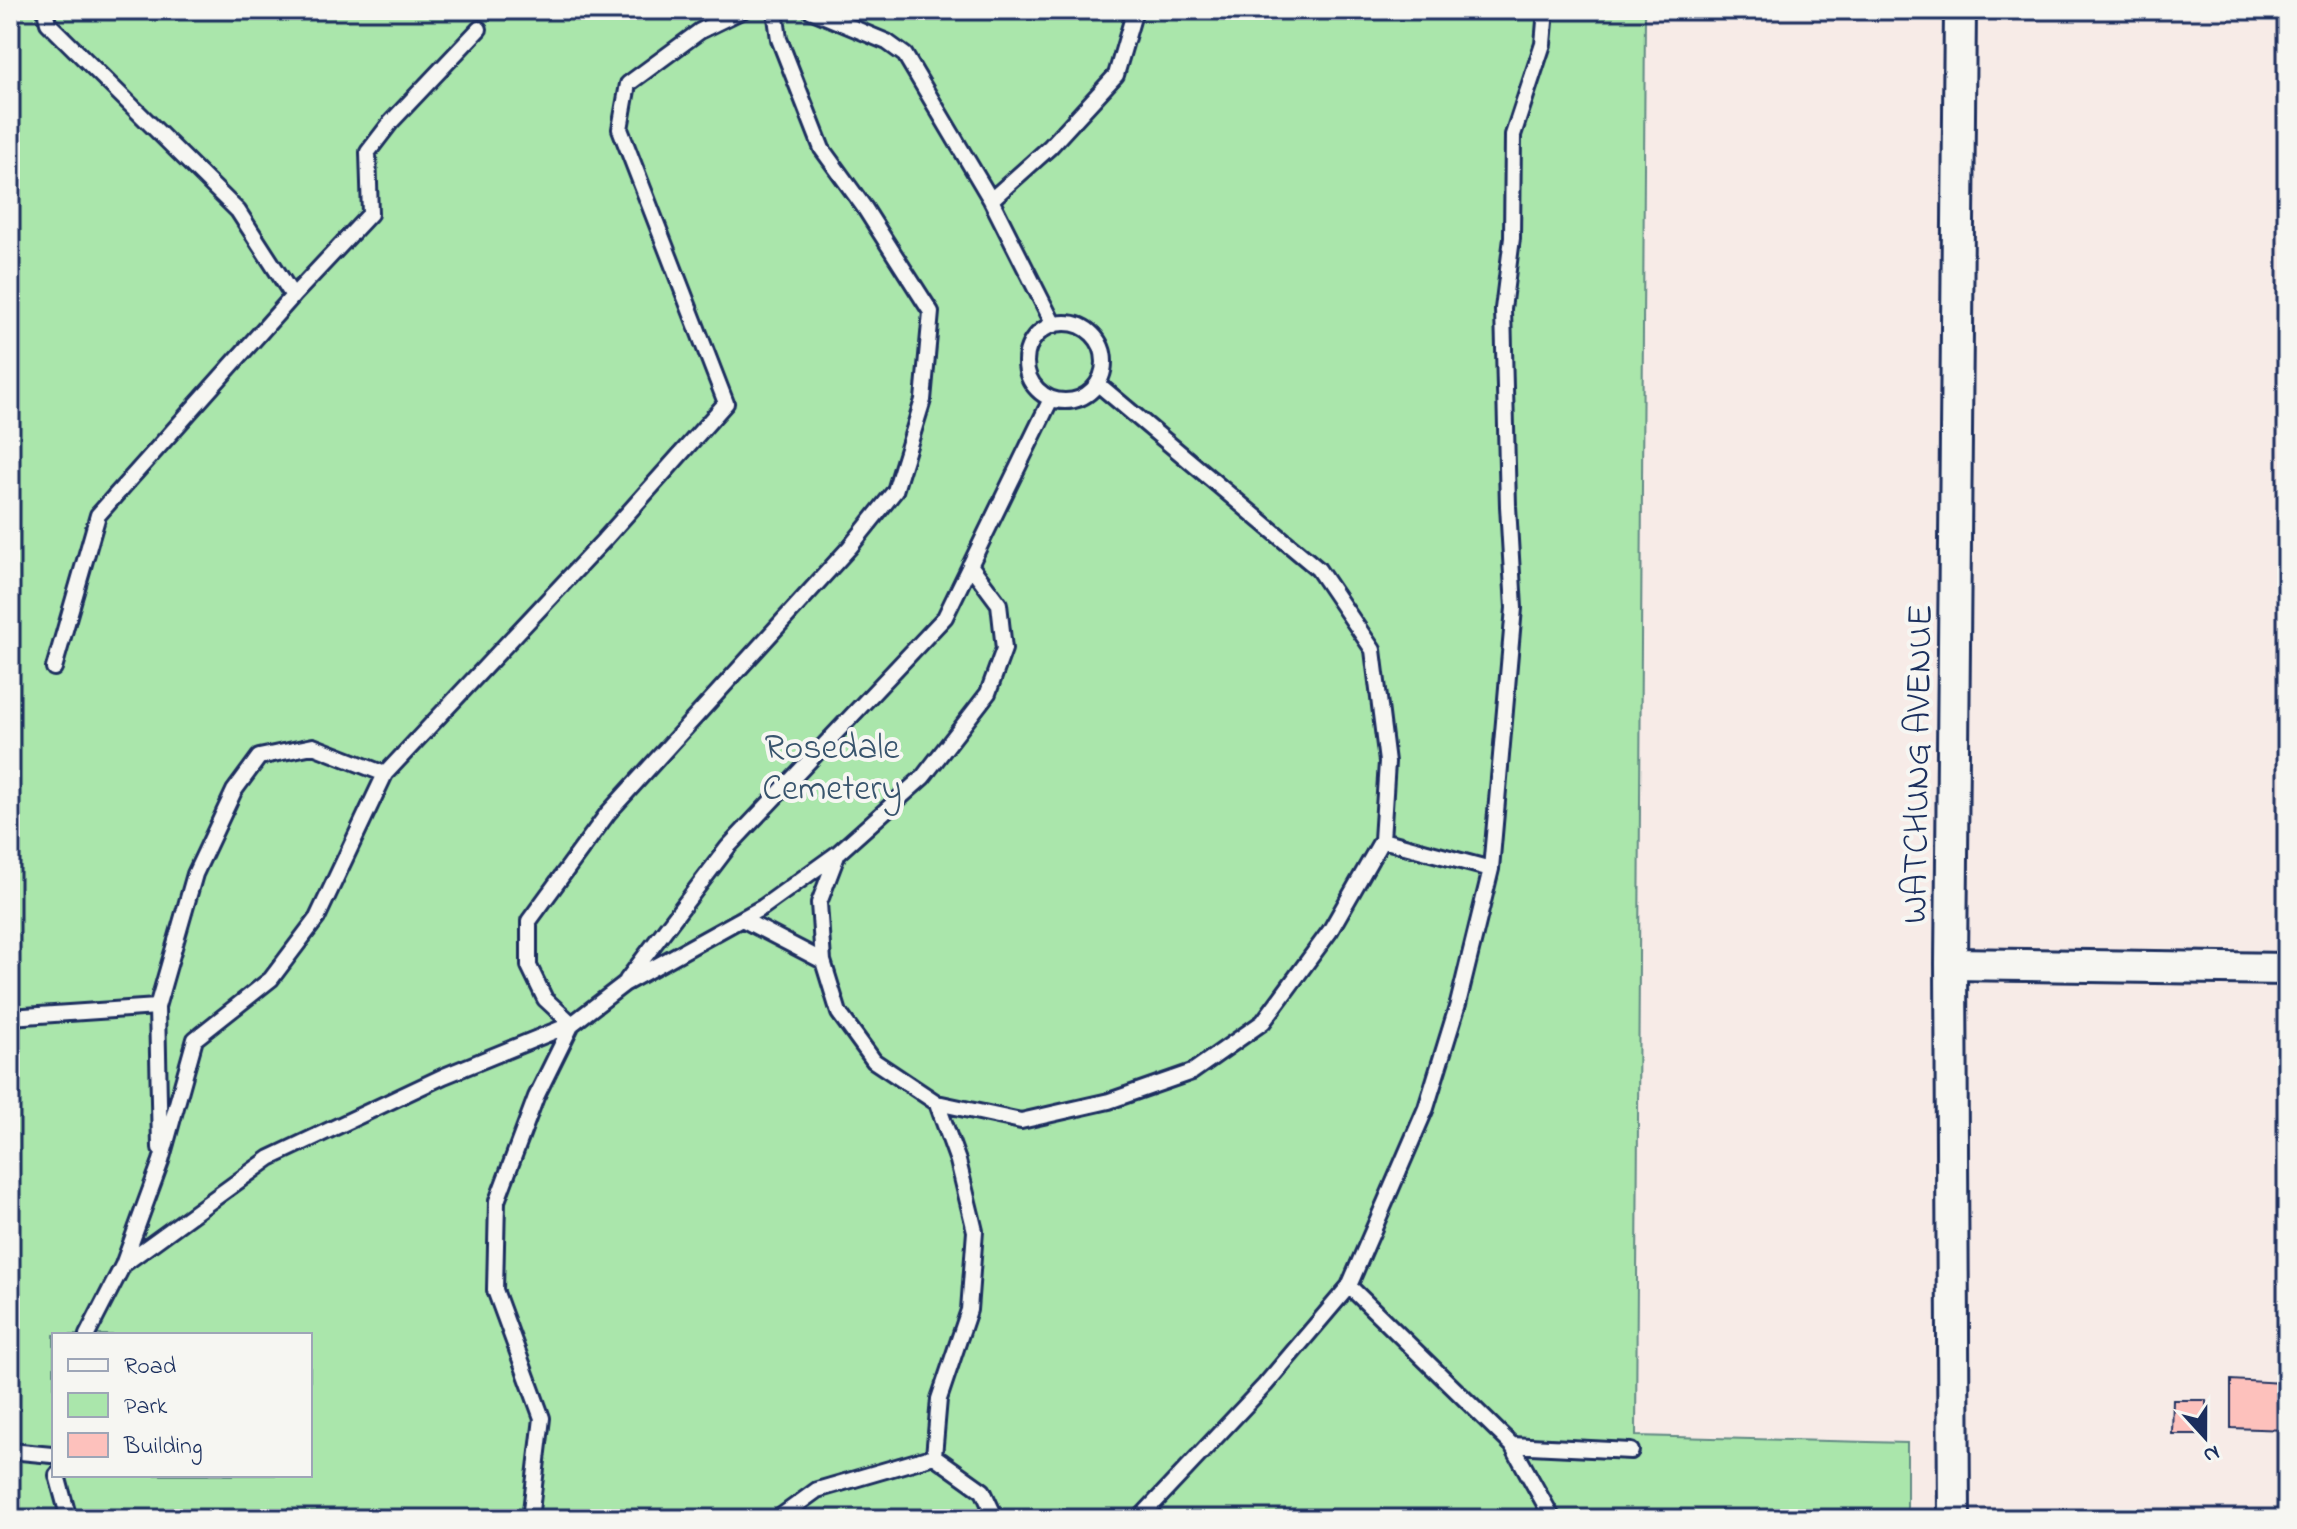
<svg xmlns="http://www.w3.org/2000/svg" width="2297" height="1529" font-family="'Indie Flower',sans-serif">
<rect width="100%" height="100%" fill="#f7ebe7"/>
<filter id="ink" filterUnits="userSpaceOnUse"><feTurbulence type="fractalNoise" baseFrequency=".0125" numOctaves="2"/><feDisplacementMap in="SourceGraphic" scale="16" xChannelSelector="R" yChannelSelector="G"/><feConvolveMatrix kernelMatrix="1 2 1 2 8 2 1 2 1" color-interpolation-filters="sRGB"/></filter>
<g filter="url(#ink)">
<path fill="#aae6ab" stroke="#628a84" stroke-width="2" fill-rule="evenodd" d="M10 10H1645L1636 1436 1907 1443V1519H10ZM54 1335H310V1475H54Z"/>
<path fill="#fdc1bc" stroke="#1b2f5e" stroke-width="2" d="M2283 1367H2287V1430L2231 1428V1380L2282 1383Z
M2173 1400H2206L2207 1434H2172Z"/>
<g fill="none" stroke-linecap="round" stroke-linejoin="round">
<g stroke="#1b2f5e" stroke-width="20">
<path id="lane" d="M45 10 48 23 238 211 293 296 370 214 368 152 391 122 479 29
M775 10 779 39 822 149 864 207 931 312 923 400 895 491 850 547 608 813 529 921V966L545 999 572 1024 624 984 763 907 838 853
M810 10 887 42 905 55 991 200
M1026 362a39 39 0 1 1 78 0a39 39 0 1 1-78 0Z
M1054 325 991 200 1050 147 1116 75 1135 10
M1098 384 1318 569 1373 650 1387 762 1382 840
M54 668 98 515 293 296
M385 774 604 540 726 403 620 129 628 84 700 31 743 10
M742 919 823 961
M627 980 728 847 945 617 1051 399
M10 1017 157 1007 160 1148
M937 1103 874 1061 839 1013 823 961 819 903 838 853 923 777 988 693 1004 649 999 604 970 565
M124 1264 270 1158 444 1076 572 1024
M1349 1286 1512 1445
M87 1335 123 1265 161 1161 195 1039 271 979 317 918 385 774 313 746 259 757 234 791 195 874 157 1007
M10 1451 52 1455
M934 1456 939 1399 969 1310 975 1231 958 1161 937 1103 1021 1121 1109 1101 1192 1072 1263 1022 1330 931 1382 840 1491 869 1514 608 1508 506 1503 309 1512 238 1513 135 1543 44 1546 10
M57 1475 69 1519
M530 1519 542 1418 495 1290 497 1201 536 1097 572 1024
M777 1519 817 1490 934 1456 983 1491 996 1519
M1139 1519 1265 1385 1349 1286 1426 1108 1458 1004 1491 869
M1553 1519 1512 1445 1631 1451"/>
</g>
<g stroke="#1b2f5e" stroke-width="36">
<path id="street" d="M1951 964 2287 969
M1954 1519 1951 964 1960 10"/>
</g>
<use href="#lane" stroke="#f6f6f2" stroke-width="14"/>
<use href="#street" stroke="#f6f6f2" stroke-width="30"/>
</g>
</g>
<g text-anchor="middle" stroke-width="8" stroke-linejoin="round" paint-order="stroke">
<g font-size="36" fill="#38546d" stroke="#f6f6f2">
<text x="832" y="758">Rosedale<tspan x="832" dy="41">Cemetery</tspan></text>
</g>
<g font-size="36" fill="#1b2f5e" stroke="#f6f6f2">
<text transform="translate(1915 764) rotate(-89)" y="13">WATCHUNG AVENUE</text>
</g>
</g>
<rect width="2297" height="1529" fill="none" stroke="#f6f6f2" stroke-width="40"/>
<rect x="20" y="20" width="2257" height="1489" fill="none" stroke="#1b2f5e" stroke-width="3" filter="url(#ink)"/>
<rect x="52" y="1333" width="260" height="144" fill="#f6f6f2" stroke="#9ea6b7" stroke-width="2"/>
<rect x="68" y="1359" width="40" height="12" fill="#f6f6f2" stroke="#9ea6b7" stroke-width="2"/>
<text x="124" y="1373" font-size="24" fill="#1b2f5e">Road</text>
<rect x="68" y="1393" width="40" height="24" fill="#aae6ab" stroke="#9ea6b7" stroke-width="2"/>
<text x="124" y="1413" font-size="24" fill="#1b2f5e">Park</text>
<rect x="68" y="1433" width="40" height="24" fill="#fdc1bc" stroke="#9ea6b7" stroke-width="2"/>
<text x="124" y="1453" font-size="24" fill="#1b2f5e">Building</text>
<g transform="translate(2205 1437) rotate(159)" stroke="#f6f6f2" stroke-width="6" paint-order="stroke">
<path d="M0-6L14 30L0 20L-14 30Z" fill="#1b2f5e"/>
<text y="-12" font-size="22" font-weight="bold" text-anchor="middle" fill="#1b2f5e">N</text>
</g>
</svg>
